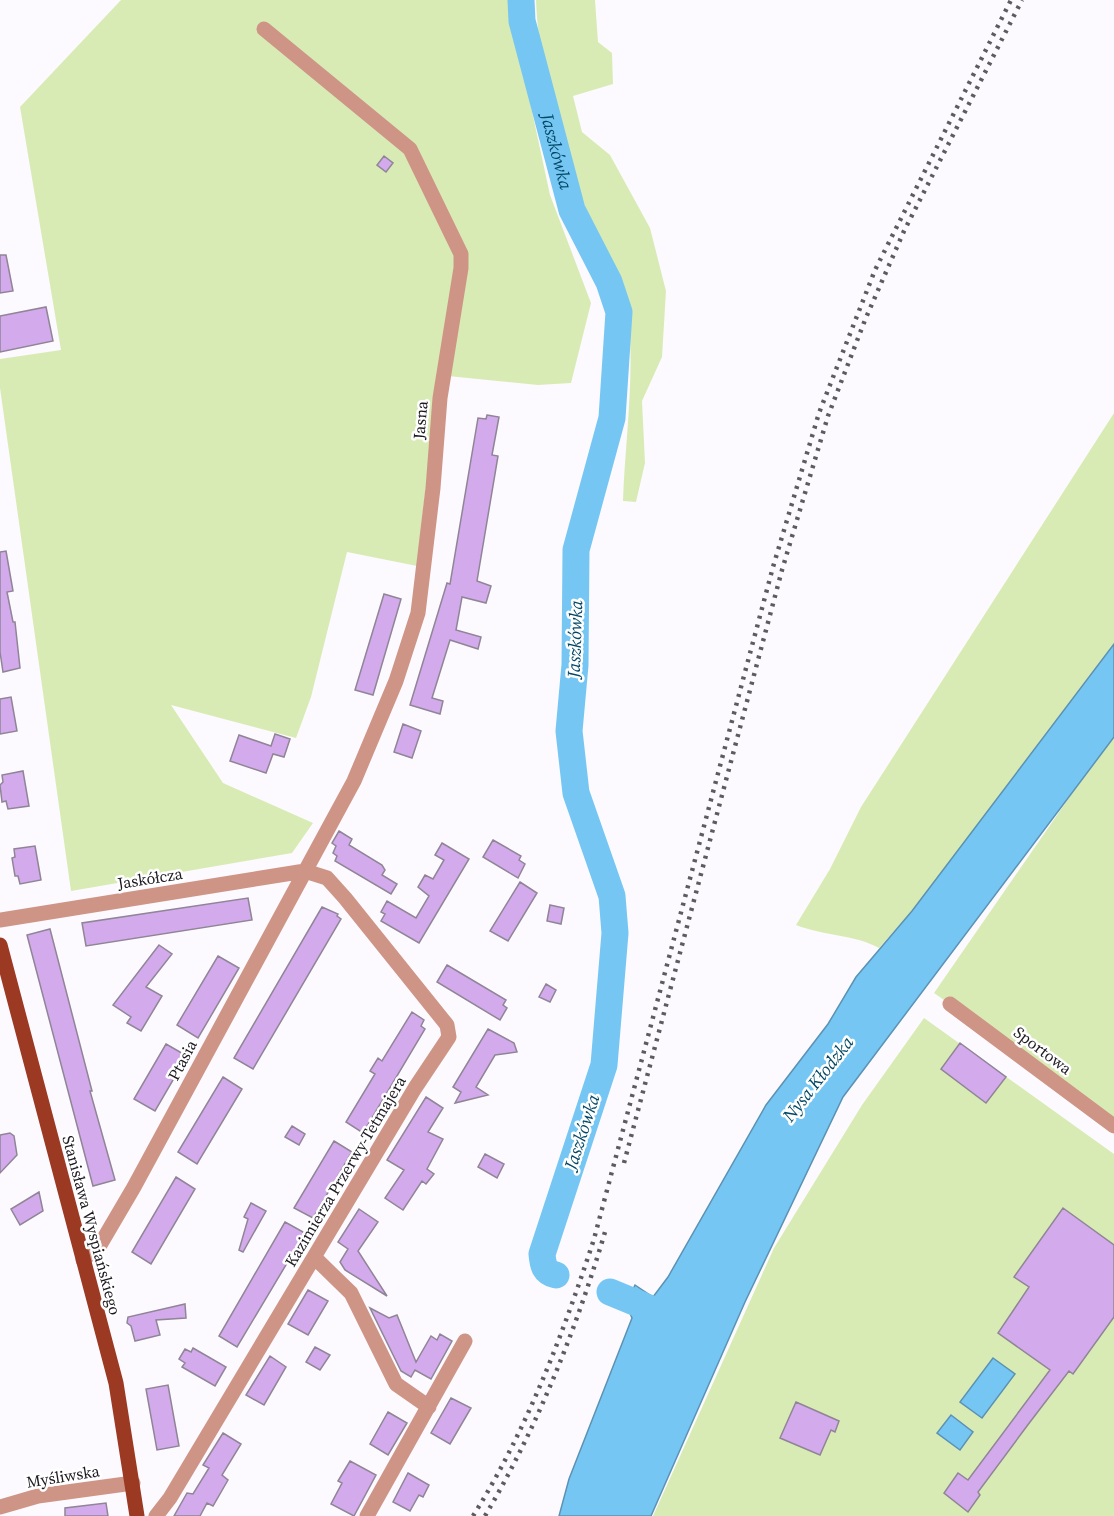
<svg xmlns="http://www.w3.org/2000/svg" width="1114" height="1516" font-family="'Source Serif 4',serif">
<rect width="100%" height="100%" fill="#fcfaff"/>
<path fill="#d9ebb4" d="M121 0H508L550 195 591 303 571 383 538 385 438 375 417 566 347 552 311 697 296 738 171 705 223 783 313 823 292 853 71 891 0 388V359L61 350 20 107Z
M536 0H595L598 42 612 53 613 84 573 96 582 132 610 155 650 228 666 291 662 357 642 401 645 463 636 502 623 501C625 439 637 361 626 300 621 274 595 230 584 204 560 144 538 64 536 0Z
M1114 413V644L1053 728 912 911 879 948C853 934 824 936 796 925L830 869 861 807Z
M1114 737V1120L934 993 1073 792Z
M924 1018 1114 1154V1516H653L774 1248 862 1105Z"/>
<path fill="#76c6f3" stroke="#5b92b4" stroke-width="1.5" d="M1114 644V737L843 1097 745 1302 651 1516H559L569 1479 632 1318 626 1304 635 1285 653 1297 668 1277 766 1105 828 1024 856 977 912 911Z
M993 1358 1015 1374 982 1418 960 1402Z
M951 1415 973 1432 960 1450 937 1433Z"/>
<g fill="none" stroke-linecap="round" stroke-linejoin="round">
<g stroke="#76c6f3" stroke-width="27">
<path id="s1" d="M521 0 522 21 572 210 609 282 619 312 612 418 576 550 575 665 569 731 576 793 612 896 615 933 604 1065 542 1254C543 1265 544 1272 556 1275"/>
<path d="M610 1292 661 1313"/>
</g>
</g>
<path fill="#d3aaec" stroke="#8f8596" stroke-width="1.5" d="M384 156 393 163 386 172 377 165Z
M0 255H6L13 291 0 293Z
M46 307 53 341 0 352V316Z
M487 415 499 417 492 455 498 456 477 581 491 586 486 603 462 597 456 630 481 637 478 649 450 640 432 698 443 701 440 714 410 705 447 583 450 584 478 418 486 419Z
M6 551 13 591 7 592 13 622H15L20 668 3 672 0 652V552Z
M384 594 401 599 373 695 355 690Z
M11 697 17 731 0 734V699Z
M403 724 421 731 412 758 394 752Z
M275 734 290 739 284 757 273 754 266 773 230 761 239 735 271 746Z
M23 771 29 806 8 809 6 801 2 802 0 785 3 782 2 775Z
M339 831 352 839 349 845 382 865 385 870 382 875 397 884 391 894 335 861 337 856 333 853 336 846 332 843Z
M493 840 521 856 519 860 525 864 518 878 483 857Z
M442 843 469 859 419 943 381 921 385 914 381 912 387 901 416 918 429 896 418 887 425 875 433 879 444 860 435 855Z
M35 846 41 880 20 884 18 876H15L12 858 15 857 14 849Z
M520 882 537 893 508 941 490 931Z
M248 898 252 920 86 946 82 923Z
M550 905 564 908 561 924 547 921Z
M322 907 338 914 337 916 341 919 253 1069 234 1058Z
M50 929 92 1091H90L115 1180 93 1186 27 935Z
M159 945 172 954 146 987 162 996 141 1031 127 1023 131 1017 113 1005Z
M218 956 239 968 198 1038 177 1025Z
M447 965 506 1000 503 1005 507 1008 500 1020 437 982Z
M546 984 556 990 550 1002 539 997Z
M412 1012 424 1020 421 1026 425 1029 363 1133 346 1122 375 1074 370 1071 378 1058 382 1061Z
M488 1029 514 1043 517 1052 495 1055 476 1087 488 1095 455 1103 461 1092 453 1087Z
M960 1043 1006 1077 986 1103 941 1069Z
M166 1044 187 1056 155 1111 134 1099Z
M223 1077 242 1089 197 1164 178 1152Z
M426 1097 443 1108 428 1132 443 1139 427 1169 434 1174 426 1184 422 1181 403 1210 385 1198 404 1170 387 1160Z
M292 1126 305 1134 299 1145 285 1137Z
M10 1133 14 1136 17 1155 0 1173V1135Z
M334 1141 352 1152 313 1218 294 1208Z
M485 1154 504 1164 497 1178 478 1167Z
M176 1177 195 1189 151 1264 132 1252Z
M39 1192 43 1211 20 1225 11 1209Z
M251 1203 266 1211 243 1252 239 1250 248 1219 244 1217Z
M1063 1208 1114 1245V1317L1073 1374 1069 1371 1030 1422 978 1492 980 1495 968 1512 944 1493 958 1473 968 1480 1050 1370 998 1333 1029 1287 1014 1277Z
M359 1209 378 1222 358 1251 387 1296 345 1270 340 1262 348 1249 338 1242Z
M285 1222 305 1233 237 1347 219 1336Z
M308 1290 328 1301 308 1335 288 1324Z
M185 1304 186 1318 156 1320 160 1335 135 1341 131 1326 127 1323 128 1317Z
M370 1308 389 1318 397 1315 416 1362 431 1336 437 1340 440 1334 452 1341 431 1379 415 1370 411 1377 401 1371Z
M315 1347 330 1355 320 1370 306 1362Z
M193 1348 226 1367 215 1386 182 1367 185 1363 179 1359 185 1349 191 1352Z
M270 1356 286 1367 264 1405 246 1395Z
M168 1385 179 1446 157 1450 146 1389Z
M451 1398 471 1408 450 1444 431 1433Z
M796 1402 839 1421 835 1432 831 1430 820 1455 780 1438Z
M388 1412 407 1423 388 1455 370 1444Z
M223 1433 241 1444 222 1475 228 1480 213 1506 207 1503 200 1516H174L187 1493 193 1494 209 1468 203 1465Z
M350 1461 376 1475 354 1516 331 1504 342 1483 338 1481Z
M408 1473 429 1485 423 1497 419 1495 410 1511 393 1502Z
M106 1503 108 1516H65V1508Z"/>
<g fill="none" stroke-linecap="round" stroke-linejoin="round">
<path stroke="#ce9586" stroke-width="15" d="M0 920 305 871 327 878 345 898 447 1025 449 1037 415 1088 170 1498 156 1516
M950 1004 1114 1126
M314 1257 351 1293 396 1384 429 1407
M83 1260 100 1245 134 1187 354 781 396 681 418 613 433 488 440 398 461 268V254L410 149 264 29
M0 1507 38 1496 133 1483
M367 1516 465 1341"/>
<path stroke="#9c3922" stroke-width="15" d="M0 945 116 1383 137 1516"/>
<path stroke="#5d5a60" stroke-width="4.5" stroke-dasharray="3 6" stroke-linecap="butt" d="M624 1163 782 570 828 416 865 320 904 231 1022 0
M473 1516C527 1430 563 1334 594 1239L773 567 819 413 875 270 1011 0
M485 1516C537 1428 576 1330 605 1232"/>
</g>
<g text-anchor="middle" stroke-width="5" stroke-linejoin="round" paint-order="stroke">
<g font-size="16" fill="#1d1a21" stroke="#fff">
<text transform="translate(420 420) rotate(-85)" y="6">Jasna</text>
<text transform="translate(150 878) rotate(-9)" y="6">Jaskółcza</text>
<text transform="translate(1043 1050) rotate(37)" y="6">Sportowa</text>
<text transform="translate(182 1060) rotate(-62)" y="6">Ptasia</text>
<text transform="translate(345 1171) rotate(-59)" y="6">Kazimierza Przerwy-Tetmajera</text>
<text transform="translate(92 1225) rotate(75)" y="6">Stanisława Wyspiańskiego</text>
<text transform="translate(63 1476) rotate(-9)" y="6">Myśliwska</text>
</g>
<g font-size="18" font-style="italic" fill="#024866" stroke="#fff">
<text dy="6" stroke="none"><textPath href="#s1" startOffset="156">Jaszkówka</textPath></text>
<text transform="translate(575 639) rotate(-88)" y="6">Jaszkówka</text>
<text transform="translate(818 1079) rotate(-52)" y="6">Nysa Kłodzka</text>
<text transform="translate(582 1132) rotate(-72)" y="6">Jaszkówka</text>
</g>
</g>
</svg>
